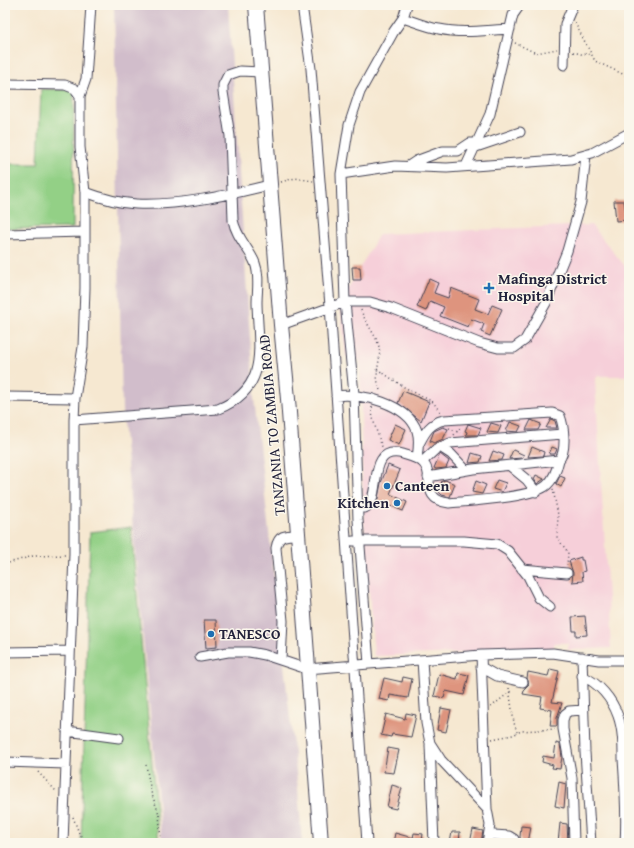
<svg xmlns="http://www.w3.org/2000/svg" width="634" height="848" font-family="'Gentium Book Plus',serif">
<rect width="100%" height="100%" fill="#fbf7ec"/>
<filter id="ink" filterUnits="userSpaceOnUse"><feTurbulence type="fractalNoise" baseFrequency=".025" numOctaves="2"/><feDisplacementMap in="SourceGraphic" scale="8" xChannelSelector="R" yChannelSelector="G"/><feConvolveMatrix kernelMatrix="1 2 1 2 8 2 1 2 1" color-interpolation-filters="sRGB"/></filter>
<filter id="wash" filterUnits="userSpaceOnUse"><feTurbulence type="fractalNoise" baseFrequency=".012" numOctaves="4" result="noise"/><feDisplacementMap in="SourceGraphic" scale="16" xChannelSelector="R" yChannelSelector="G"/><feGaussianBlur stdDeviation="0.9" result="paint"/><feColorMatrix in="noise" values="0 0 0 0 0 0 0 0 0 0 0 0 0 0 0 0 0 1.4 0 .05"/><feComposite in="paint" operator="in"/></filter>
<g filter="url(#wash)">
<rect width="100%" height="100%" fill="#f6e8d1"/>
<path fill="#f6cfd9" d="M591 225 629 271V376H598L595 380 611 648 568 650V643H554V650L374 656 363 509 360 360 346 357 340 304 379 234Z"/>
<path fill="#d1bdcb" d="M114 5H228L254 399 298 789 302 843H162L122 410Z"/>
<path fill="#93d086" stroke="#5a7960" d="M41 89 74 90 73 228 5 229V164H38Z
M131 527 159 843H81L90 532Z"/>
<g id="blocks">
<path fill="#de947e" d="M614 201H624L627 220 616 221Z
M352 267H360L361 280H353Z
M429 279 438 283 434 293 448 298 451 288 479 299 475 309 488 314 492 305 502 309 490 336 481 332 484 324 471 319 468 327 440 316 444 307 430 301 426 311 417 307Z
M403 391 429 402 421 421 398 403Z
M551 419 555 421 557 428H546Z
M531 420 541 424 538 430H526Z
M510 422 521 426 518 432 506 431Z
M491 423 501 426 498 433 487 432Z
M395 424 406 429 399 445 388 440Z
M468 424 481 428 478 435H466L467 432 465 431Z
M443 427 448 429 443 439 434 443 430 441 434 431Z
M532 447 544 452 543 456 528 457Z
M552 447 557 449 555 454H549Z
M513 450 524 455 522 458 509 459Z
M493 451 504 455 502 460 489 461Z
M472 453 482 456 480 462 469 463Z
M440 454 449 461 446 468 436 469 434 468Z
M388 465 400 470 390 494 407 502 403 511 386 504V506L377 503 381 483Z
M536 475 544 479 537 484 534 479Z
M560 476 565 478 561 487 556 484Z
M445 480 455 484 450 497 442 495 438 491 442 481Z
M497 480 506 483 502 492 493 489Z
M476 481 486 485 482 494 472 492Z
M581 557V560H583L585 571 582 572 583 581 572 582 573 573 569 561Z
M585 616 587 635 576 636V631H573L572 617Z
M204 620H216L217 647 206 648Z
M550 669 559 671 552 702 562 703 557 718V726H550L552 710 540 708 542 697 523 694 525 688 529 684 527 678 528 672 548 676Z
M458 673 469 675 464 695 446 691 444 698 434 696 439 674 457 679Z
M403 677 412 679 408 698 390 695 389 701 379 699 384 678 402 682Z
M441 708 451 710 446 732 437 730Z
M406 713 416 715 411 737 392 734 391 737 381 735 386 714 405 719Z
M556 743 560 744 562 757 560 769 552 768 553 765 542 762 543 756 554 758Z
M388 748 399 750 394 773 384 772Z
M559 782 566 784 564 808 555 806Z
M392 785 402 788 396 809 387 807Z
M560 823 567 824 568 843H558Z
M521 826 531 827 528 843H521L520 837Z
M473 829 483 831 481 843H470Z
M452 832H460L459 843H450Z
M395 833 413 838 414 833 423 834 422 840 424 841V843H393Z"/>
</g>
</g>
<g filter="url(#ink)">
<use href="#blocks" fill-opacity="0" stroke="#424052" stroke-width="1"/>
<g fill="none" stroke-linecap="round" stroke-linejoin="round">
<g stroke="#424052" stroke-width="11">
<path id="minor" d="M302 5 311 69 330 306 367 843
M403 18C415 22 427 27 439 29 463 34 486 30 510 29
M564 65 565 24 573 5
M5 84 65 85 75 89 80 96V147L85 192V288L83 347 75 398 74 420V554L63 843
M80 96 86 79 91 5
M476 147 520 132
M410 165 416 161 443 151H458L470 143H478
M466 166 490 114 513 15 520 5
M341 174 395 166 447 168 571 159 592 153 629 133
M85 192C101 198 118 203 136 204 180 206 227 195 270 185
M5 234 84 232
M281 325 345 302H370L391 308 479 343 498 348H514L525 340 546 303 567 251 581 202 586 155
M336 396C360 392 408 404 417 431 420 440 418 450 417 459
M5 397 75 398
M74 420 218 409C270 388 258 347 257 303 257 290 260 276 255 263 249 248 236 237 233 220L230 136 223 92V85L228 75 240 71 262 72
M419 444C425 432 430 423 444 420L552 413 560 416C564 426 567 451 559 460L473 469 428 477
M440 447 451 454 466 470
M422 462 436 449 450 443 563 434
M510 466 527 480 536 492
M358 508H365C383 500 365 444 403 454 409 456 416 458 421 461 437 472 418 500 449 503 469 501 533 498 547 485 554 479 557 469 559 460
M353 541H464L497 544 508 551 528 576 539 598 550 607
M522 569 567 573
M5 652 70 651
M481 655 487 809
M200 657 228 652H249L265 655 307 669 481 655 553 653 599 660H629
M582 657 585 752 591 843
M281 660 283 621 276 548C278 535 285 535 298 535
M422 660 426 723 430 743 441 760 487 809 490 825 487 843
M369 664 358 520 354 394 345 302 341 174 349 125 360 92 394 31 403 18 407 5
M481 667 497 676 523 682
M582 676C599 683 612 699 618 716 623 730 623 745 623 759 625 787 627 815 625 843
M67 731 119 738
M430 745 434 843
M5 762 66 764
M494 835 509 836 514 839 515 843
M574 843 572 778 563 729V720L565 714 569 711 583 710"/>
</g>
<g stroke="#424052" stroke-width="16">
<path id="highway" d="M256 5 281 325 288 399 321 843"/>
</g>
<path stroke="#424052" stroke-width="1.5" stroke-dasharray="1 3" stroke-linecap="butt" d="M575 23 595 61 629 77
M515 43 536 53 557 49
M573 52 581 54H591
M281 182 295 178 313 181
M361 310C365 323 377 336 379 347 382 364 372 370 381 393
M377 369 404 387 433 402 441 413
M372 407C371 417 379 439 383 449
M449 428 460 433
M454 435 460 428
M553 489 558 515 557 538 568 552 567 565
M5 564 33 556 66 555
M509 688 514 723 517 732
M491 707 511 691
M492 739 513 735 521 731 555 729
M146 765 151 792 159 814 161 843
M38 772 56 791
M73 817 79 833 85 843"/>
<use href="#minor" stroke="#fff" stroke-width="9"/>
<use href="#highway" stroke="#fff" stroke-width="14"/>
</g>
</g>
<g fill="#1f6fb2" stroke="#fbf7ec" stroke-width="1.5">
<path d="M487 282h4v4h4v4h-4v4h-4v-4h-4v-4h4z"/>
<circle cx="387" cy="486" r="4"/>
<circle cx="397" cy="503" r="4"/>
<circle cx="211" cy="634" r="4"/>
</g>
<g text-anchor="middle" stroke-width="3" stroke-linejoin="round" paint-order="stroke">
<g font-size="15" font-weight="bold" fill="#22223b" stroke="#fbf7ec" text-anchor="start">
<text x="498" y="284">Mafinga District<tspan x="498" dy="17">Hospital</tspan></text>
<text x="395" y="491">Canteen</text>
<text x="389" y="508" text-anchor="end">Kitchen</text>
<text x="219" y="639">TANESCO</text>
</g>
<g font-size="15" fill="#22223b" stroke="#fbf7ec">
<text transform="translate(272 425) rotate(-95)" y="5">TANZANIA TO ZAMBIA ROAD</text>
</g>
</g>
<rect width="634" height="848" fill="none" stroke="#fbf7ec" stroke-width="20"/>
</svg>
